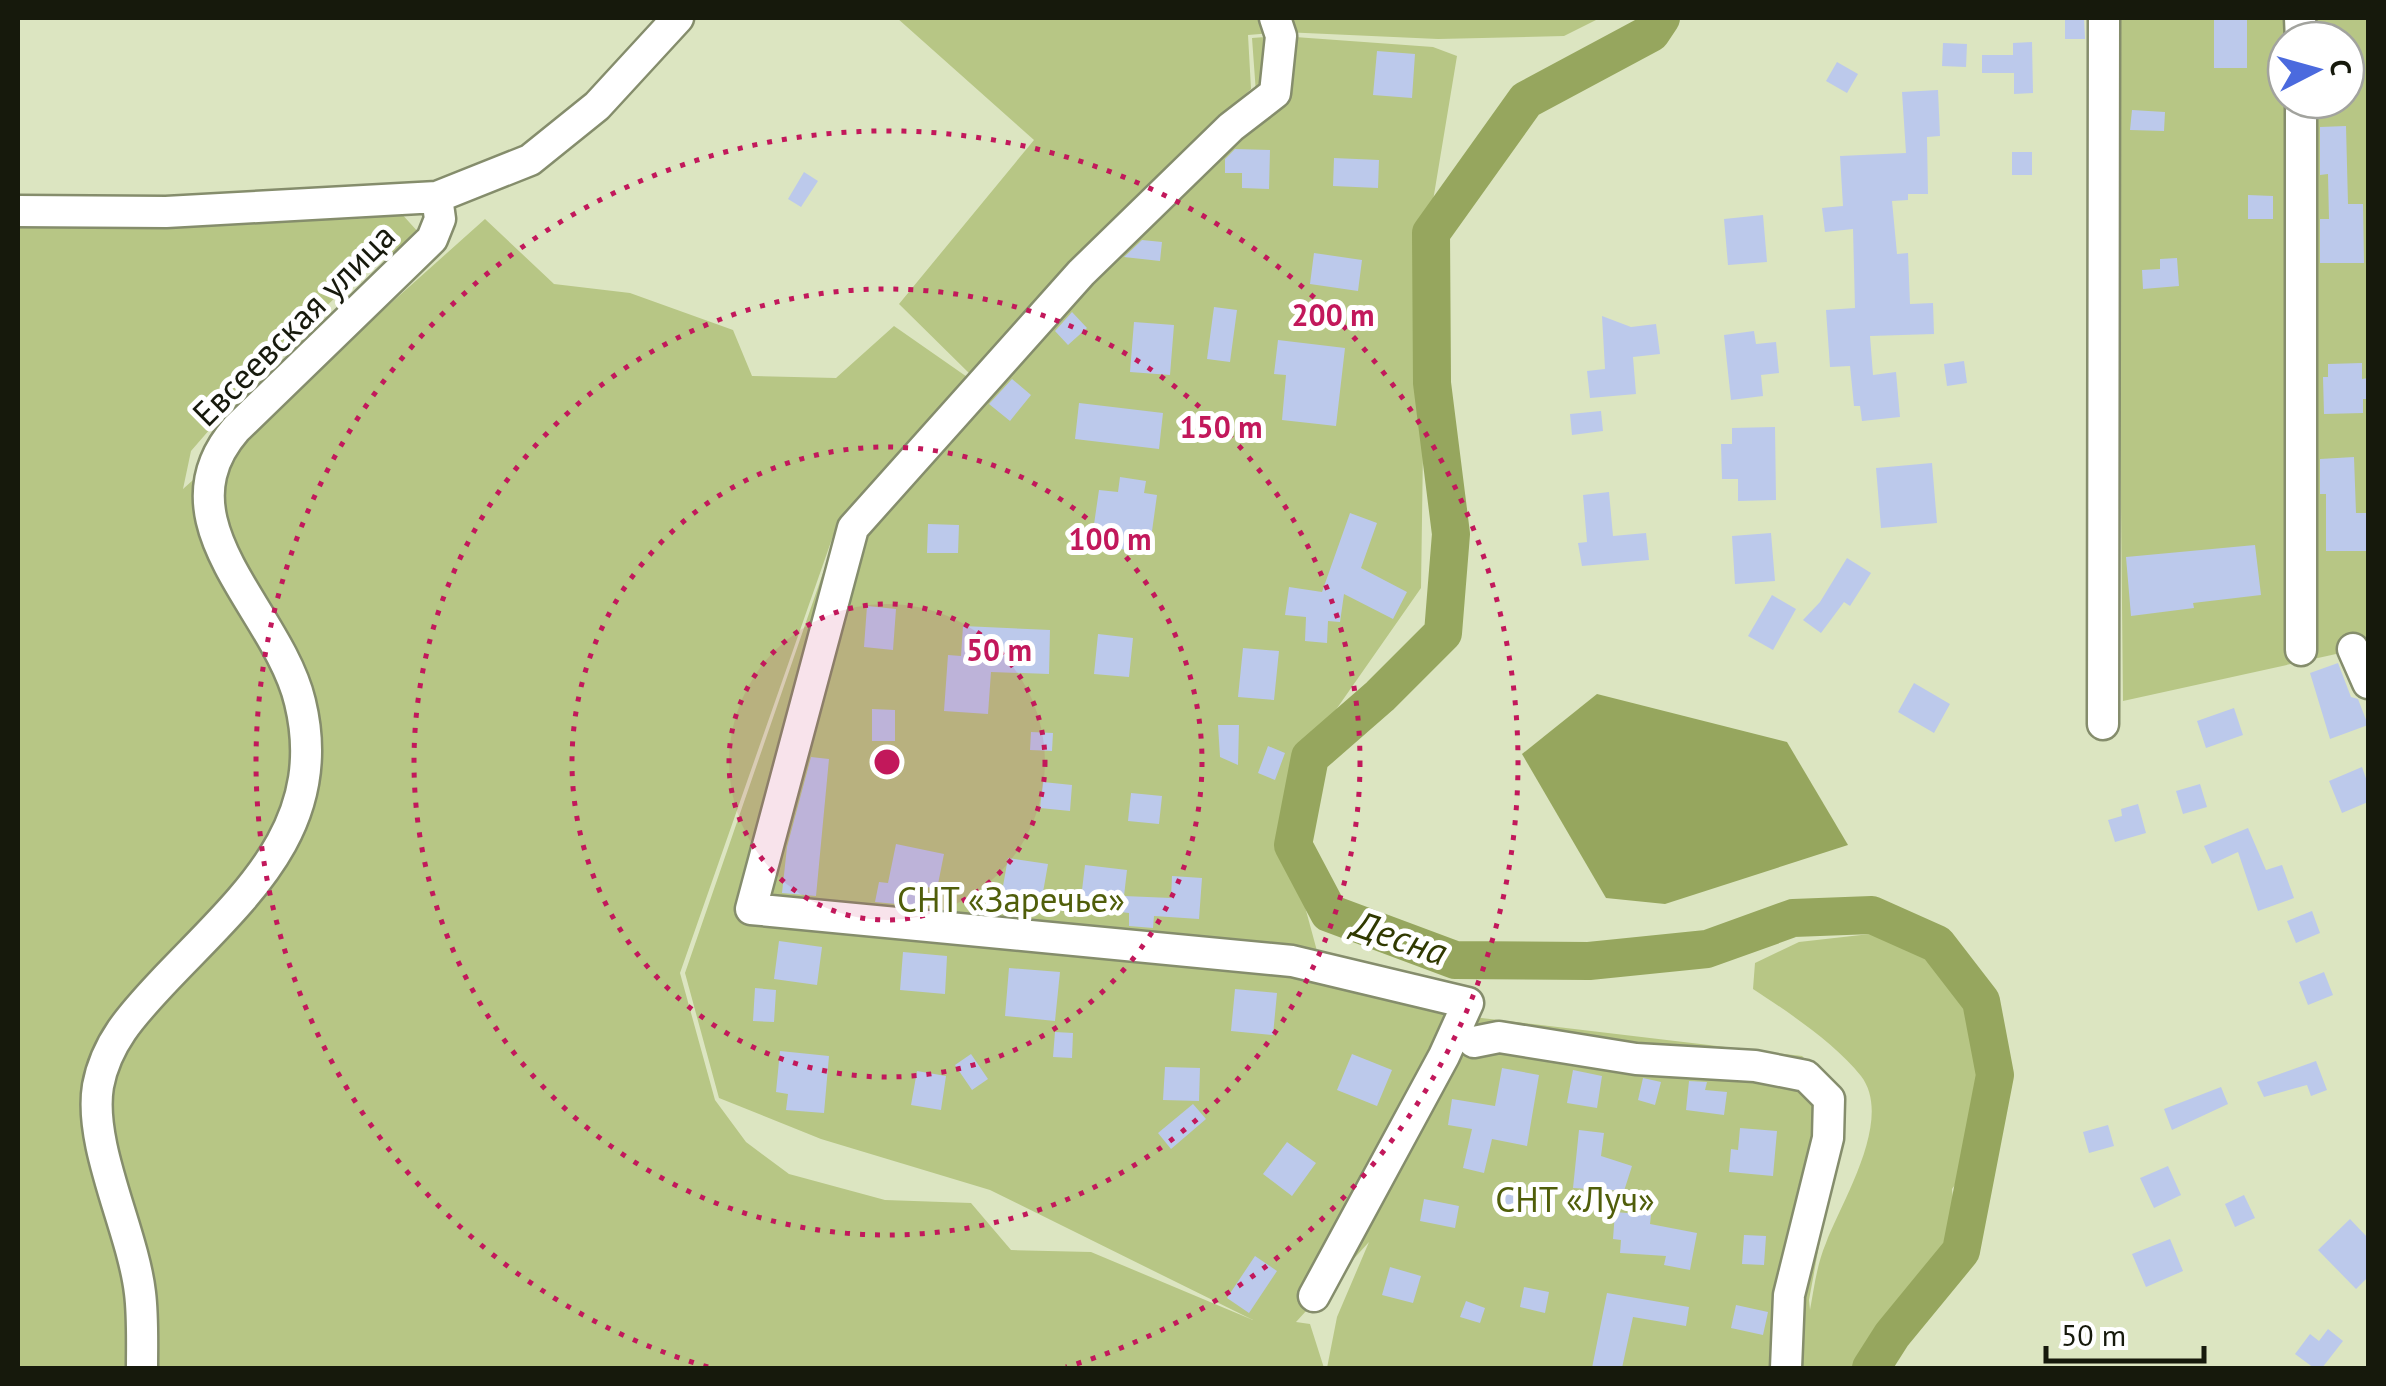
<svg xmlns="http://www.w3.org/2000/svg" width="2386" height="1386" font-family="'PT Sans',sans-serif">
<rect width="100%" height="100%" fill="#dce5c1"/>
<path fill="#b7c685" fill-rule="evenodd" d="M897 18H1600L1564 36 1438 39 1283 32 1248 35 1251 89 1170 163 972 376 899 304 1034 140Z
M2116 18H2368V647L2123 701ZM2286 40H2346V100H2286Z
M1281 36 1433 47 1457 56 1426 243 1421 588 1305 754 1288 844 1317 951 1476 995 1473 1017 1802 1056 1846 1099 1809 1300 1810 1310C1814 1288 1817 1264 1826 1243 1842 1201 1894 1119 1861 1076 1835 1043 1788 1012 1753 989L1755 963 1799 942 1870 934 1926 949 1972 1006 1991 1077 1988 1145 1980 1172 1963 1174 1952 1189 1955 1218 1946 1262 1879 1337 1868 1368H1327L1337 1317 1369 1242 1296 1322 1310 1324 1324 1368H18V226L359 219 400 212 419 233 345 288 263 368 191 451 183 489 485 219 554 284 630 293 733 330 752 376 836 378 894 326 970 379 833 536 680 973 715 1100 746 1142 789 1174 885 1200 971 1203 1011 1250 1091 1252 1253 1320 990 1190 821 1139 719 1098 685 973 835 538 1117 231 1256 93 1252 38Z"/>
<path fill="#96a65e" d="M1597 694 1787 742 1848 845 1665 904 1606 898 1522 754Z"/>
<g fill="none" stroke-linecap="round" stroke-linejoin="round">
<path stroke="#96a65e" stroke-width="38" d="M1661 18 1651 33 1526 100 1431 233 1432 383 1451 534 1443 633 1380 696 1310 757 1293 845 1329 913 1455 960 1589 961 1707 949 1793 918 1872 915 1937 944 1981 1001 1995 1075 1961 1251 1892 1335 1871 1368"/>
</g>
<path fill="#bcc9eb" d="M2065 18H2084L2085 39H2065Z
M2214 18H2247V68H2214Z
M2032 42 2033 93 2014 94V73H1982V55H2013V43Z
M1943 43 1967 44 1966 67 1942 66Z
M1377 51 1415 54 1412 98 1373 95Z
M1837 62 1858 74 1847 93 1826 81Z
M1938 90 1940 136 1927 137 1928 194H1908V200L1892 201 1897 254 1908 253 1910 304 1933 303 1934 334 1870 336 1873 375 1896 372 1900 417 1862 421 1860 406H1854L1850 366 1830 367 1826 310 1855 308 1853 229 1825 232 1822 208 1843 206 1840 156 1906 153 1902 92Z
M2132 110 2165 112 2164 131 2130 130Z
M2346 126 2348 204H2363L2364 263H2320V219H2329L2328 174 2320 175V127Z
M1235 149 1270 150 1269 189 1242 188V173H1225V159Z
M2012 152H2032V175H2012Z
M1334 158 1379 160 1378 188 1333 186Z
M804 172 818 181 801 207 788 199Z
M2248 195 2273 196V219H2248Z
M1763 215 1767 262 1728 265 1724 219Z
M1142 240 1162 242 1160 261 1124 257Z
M1314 253 1362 260 1358 291 1310 284Z
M2177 258 2179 286 2143 289 2142 270 2160 269V259Z
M1214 307 1237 310 1230 362 1207 359Z
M1072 312 1087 328 1068 345 1055 331Z
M1602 316 1631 327 1656 324 1660 354 1633 357 1636 394 1590 398 1587 371 1605 369Z
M1134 322 1174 325 1170 375 1130 372Z
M1754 331 1756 344 1776 342 1779 373 1761 375 1763 396 1731 400 1724 335Z
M1278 340 1345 348 1336 426 1282 420 1286 375 1274 374Z
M1964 361 1967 383 1947 386 1944 364Z
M2362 363V379L2368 378V399H2363V413L2324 414 2323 377H2328V364Z
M1012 379 1031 395 1010 421 989 404Z
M1079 403 1163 413 1159 449 1075 439Z
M1601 411 1603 431 1572 435 1570 414Z
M1775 427 1776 500 1738 501V479H1722L1721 444H1732V428Z
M2354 457 2356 513H2366L2367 551H2326V494H2320V459Z
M1932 463 1937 523 1881 528 1876 468Z
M1120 477 1146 481 1144 493 1157 495 1149 553 1091 545 1099 490 1118 492Z
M1609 492 1613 536 1646 533 1649 560 1582 566 1578 543 1587 542 1583 495Z
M1350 513 1377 523 1361 568 1407 592 1393 619 1344 594 1340 622 1328 621 1327 643 1305 641 1306 617 1285 615 1289 587 1322 592Z
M928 524 959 525 958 553H927Z
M1771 533 1775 581 1735 584 1732 536Z
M2255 545 2261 595 2193 603 2194 608 2131 616 2126 557Z
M1847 558 1871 573 1850 606 1844 602 1821 633 1803 620 1820 602Z
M1772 595 1796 609 1773 650 1748 636Z
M867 606 896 609 893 650 864 647Z
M963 626 1050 630 1049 674 991 672 988 714 944 711 948 655 961 656Z
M1098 634 1133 638 1129 677 1094 674Z
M1243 648 1279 651 1274 700 1238 697Z
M2338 663 2351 697 2358 699 2368 725 2330 739 2310 673Z
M1914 683 1950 704 1934 733 1898 712Z
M2234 708 2243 735 2206 748 2197 721Z
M872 709 895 710V741H872Z
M1218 725H1239L1238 765 1220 757Z
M1031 732 1053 733 1052 751 1030 750Z
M1268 746 1285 753 1275 780 1258 773Z
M811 757 829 759 816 896 782 893 787 847Z
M2362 767 2368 784V802L2342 813 2329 781Z
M1043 782 1072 785 1070 811 1040 808Z
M2200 784 2207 807 2183 814 2176 791Z
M1131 793 1162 796 1159 824 1128 821Z
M2138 804 2146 833 2115 842 2108 820 2122 816 2121 809Z
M2248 828 2266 870 2282 865 2294 898 2258 911 2238 852 2212 864 2204 846Z
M896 844 944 854 937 889 922 886 918 906 875 902 879 882 888 883Z
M1008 858 1048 864 1040 909 1000 903Z
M1085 865 1127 870 1124 896 1171 898 1172 876 1202 878 1199 919 1154 916 1153 928 1129 926V913L1080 907Z
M2312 911 2320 933 2296 943 2287 921Z
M779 941 822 947 817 985 774 979Z
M903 952 947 956 945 994 900 990Z
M1009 968 1060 972 1055 1021 1005 1016Z
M2324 972 2333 995 2308 1005 2299 982Z
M755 988 776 990 774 1022 753 1021Z
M1235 989 1277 993 1273 1035 1231 1031Z
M1055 1032 1073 1033 1072 1058 1053 1057Z
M780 1051 829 1056 824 1113 786 1110 788 1094 776 1092Z
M971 1054 988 1079 972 1090 955 1065Z
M1352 1054 1392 1070 1377 1106 1337 1090Z
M2316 1061 2327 1090 2311 1096 2307 1085 2264 1097 2257 1082Z
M1165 1067 1200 1068 1199 1101 1163 1100Z
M1502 1068 1539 1075 1527 1146 1492 1139 1484 1173 1463 1168 1472 1129 1448 1125 1452 1099 1495 1106Z
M1573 1070 1602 1076 1597 1108 1567 1103Z
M917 1071 946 1076 941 1110 911 1105Z
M1643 1078 1661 1082 1655 1105 1638 1100Z
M1689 1081 1707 1082 1705 1090 1727 1092 1724 1115 1686 1110Z
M2221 1087 2228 1104 2172 1130 2164 1109Z
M1193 1104 1206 1119 1171 1149 1158 1133Z
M2108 1125 2114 1146 2089 1153 2083 1132Z
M1740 1128 1777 1131 1773 1176 1729 1172 1731 1149 1738 1150Z
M1579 1130 1604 1133 1601 1156 1632 1166 1624 1191 1573 1188Z
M1287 1142 1316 1163 1292 1196 1263 1174Z
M2168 1166 2181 1195 2154 1208 2140 1178Z
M1504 1192 1526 1193 1519 1213 1502 1212Z
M2244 1195 2255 1218 2235 1227 2225 1204Z
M1424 1199 1459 1206 1455 1228 1420 1221Z
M1615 1212 1651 1215 1650 1224 1697 1233 1690 1270 1664 1265 1666 1256 1620 1253 1621 1240 1613 1239Z
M2350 1219 2368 1238V1277L2356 1289 2318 1250Z
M1744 1235 1766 1236 1764 1265 1742 1264Z
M2170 1239 2183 1271 2146 1287 2132 1254Z
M1255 1256 1277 1271 1249 1313 1227 1298Z
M1390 1267 1421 1276 1413 1303 1382 1295Z
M1524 1287 1549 1292 1545 1313 1520 1307Z
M1607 1293 1689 1307 1686 1326 1633 1317 1622 1368H1592Z
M1466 1301 1485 1308 1480 1323 1460 1317Z
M1736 1305 1768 1312 1763 1335 1731 1328Z
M2328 1329 2343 1341 2322 1368H2314L2295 1354 2310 1334 2319 1341Z"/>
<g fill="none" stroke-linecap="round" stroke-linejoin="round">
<g stroke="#858d6c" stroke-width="35">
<path id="minor" d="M1275 18 1281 36 1275 93 1231 127 1081 273 853 528 751 909 1292 961 1468 1003 1444 1056 1314 1296
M2300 18 2301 40
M2301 100V650
M18 211 166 212 437 197 530 160 597 106 678 18
M2353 649 2368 683
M2103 724 2104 18
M1474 1042 1499 1037 1636 1059 1755 1066 1806 1076 1829 1099 1828 1138 1789 1295 1786 1368
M142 1368C142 1344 143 1317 140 1293 133 1231 88 1146 98 1086 106 1043 132 1015 161 984 239 901 331 829 300 702 278 609 155 522 236 429L432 239 440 219 437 197"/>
</g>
<use href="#minor" stroke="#fff" stroke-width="30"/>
</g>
<circle cx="887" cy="762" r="158" fill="#c2185b" fill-opacity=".12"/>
<g fill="none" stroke="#c2185b" stroke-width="5" stroke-dasharray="5 10">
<circle cx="887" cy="762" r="158"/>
<circle cx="887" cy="762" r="315"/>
<circle cx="887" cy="762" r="473"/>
<path d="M708 1367A631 631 0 1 1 1066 1367"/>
</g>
<g text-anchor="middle" stroke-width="10" stroke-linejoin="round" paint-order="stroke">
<g font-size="35" fill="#16190c" stroke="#fff">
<text transform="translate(294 325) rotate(-45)" y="12">Евсеевская улица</text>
</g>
<g font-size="35" fill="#505e0a" stroke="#fff">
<text x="1011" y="912">СНТ «Заречье»</text>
<text x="1575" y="1212">СНТ «Луч»</text>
</g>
<g font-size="38" font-style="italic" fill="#303900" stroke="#fff">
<text transform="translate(1400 938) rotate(19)" y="13">Десна</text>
</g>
</g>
<circle cx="887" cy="762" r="15" fill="#c2185b" stroke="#fff" stroke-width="5"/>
<g font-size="30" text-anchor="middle" font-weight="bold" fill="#c2185b" stroke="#fff" stroke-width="10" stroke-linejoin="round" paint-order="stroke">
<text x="1333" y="326">200 m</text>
<text x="1221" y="438">150 m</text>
<text x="1110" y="550">100 m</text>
<text x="999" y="661">50 m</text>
</g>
<rect width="2386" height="1386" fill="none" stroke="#16190c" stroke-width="40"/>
<g transform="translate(2316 70) rotate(84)"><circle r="48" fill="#ffffff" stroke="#a2a39e" stroke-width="2.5"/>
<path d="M0-8L18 38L0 25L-18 38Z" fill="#4b6ade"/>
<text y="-15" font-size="28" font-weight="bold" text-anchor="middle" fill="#16190c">С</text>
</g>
<path d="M2046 1346v15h158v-15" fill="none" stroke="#16190c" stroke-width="5"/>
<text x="2061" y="1346" font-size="30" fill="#16190c" stroke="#ffffff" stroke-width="8" paint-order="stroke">50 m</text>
</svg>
